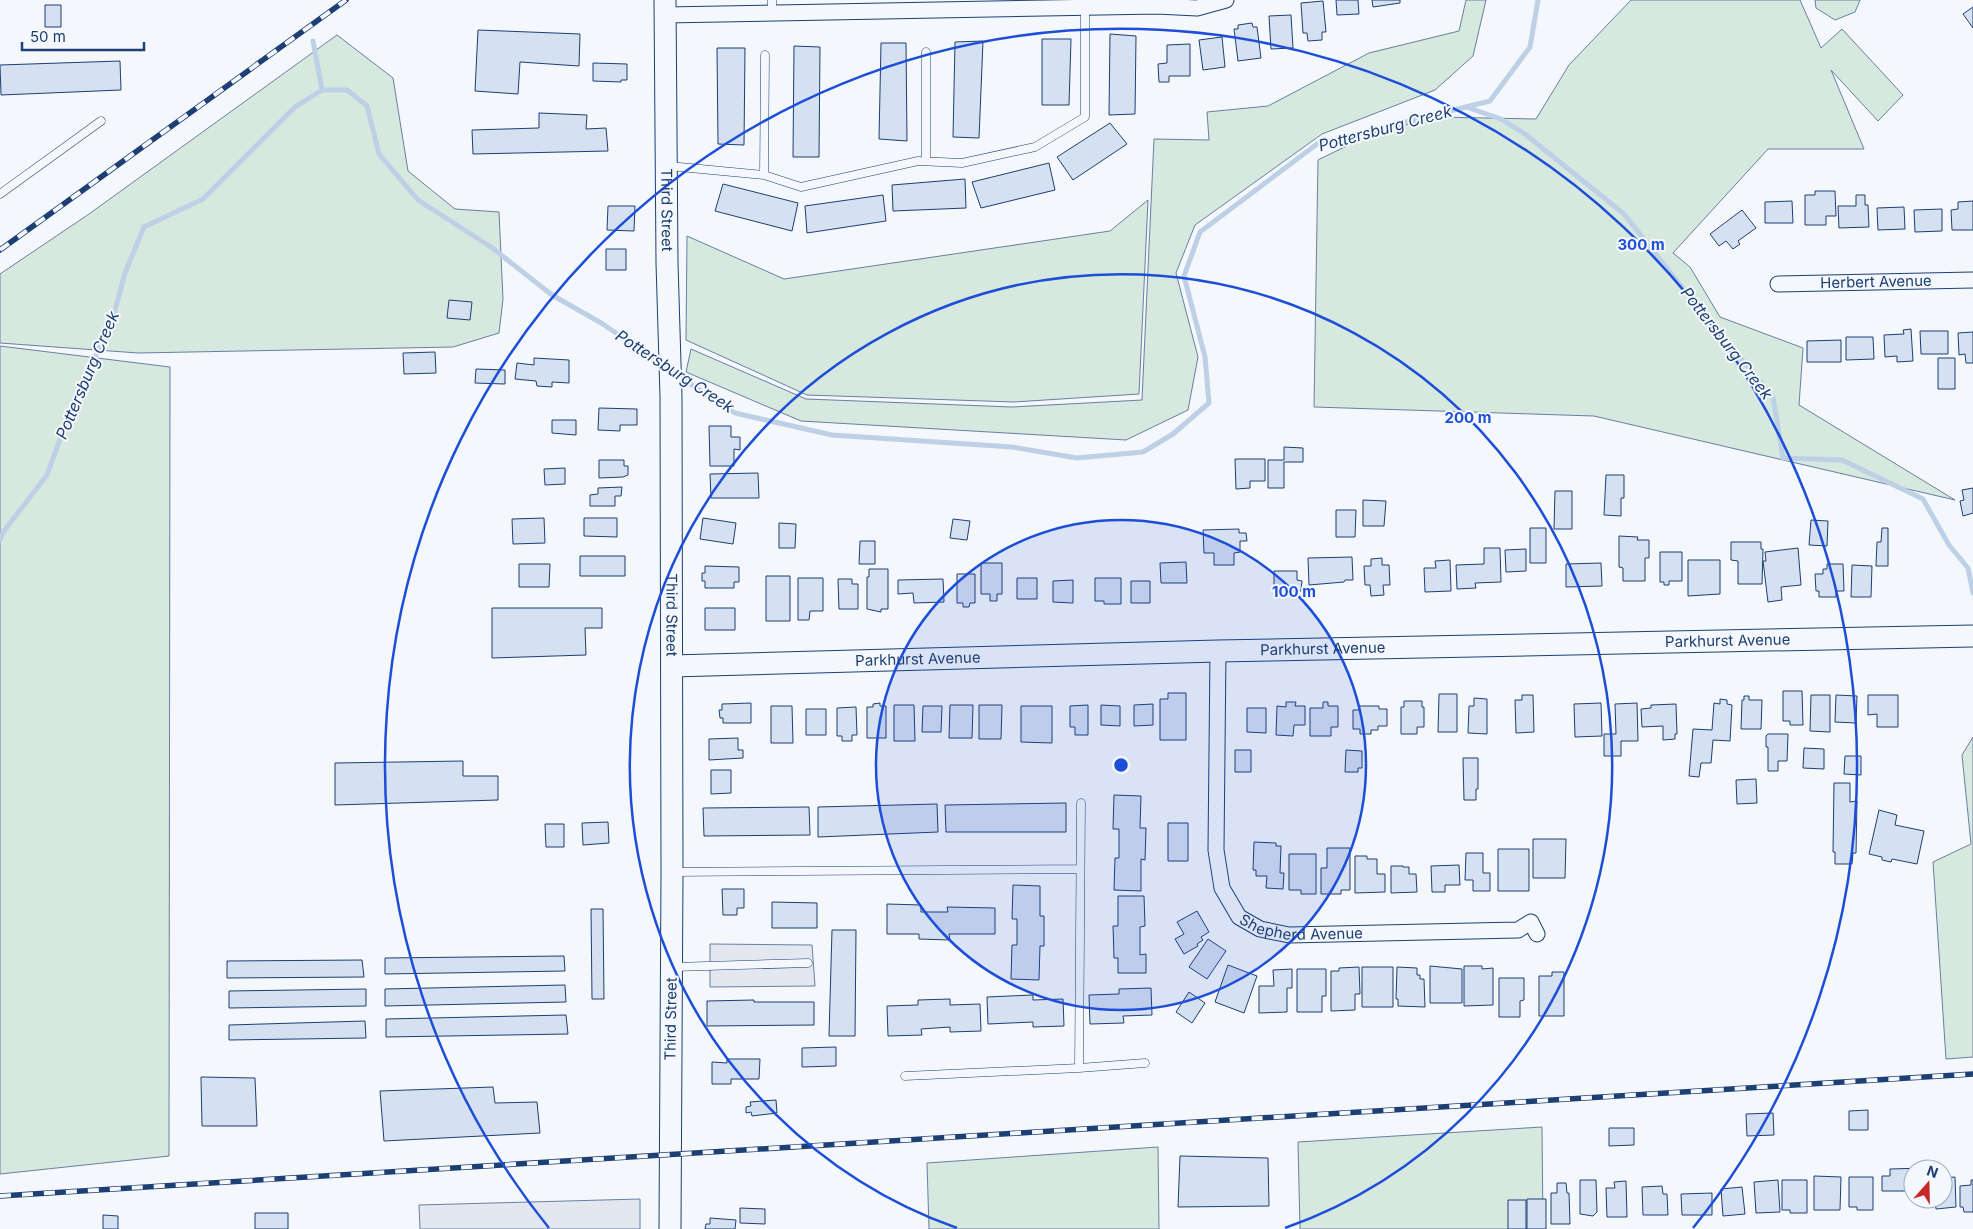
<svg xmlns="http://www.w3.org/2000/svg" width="1973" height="1229" font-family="Inter,sans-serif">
<rect width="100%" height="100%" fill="#f4f7fb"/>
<path fill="#d7e8df" stroke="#687fa3" d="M1466 0H1486L1473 56 1435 90 1322 134 1195 225 1176 273 1198 357 1188 410 1126 440 801 421 686 372 691 349 806 399 1012 407 1142 400 1154 139 1209 140 1207 112 1268 106 1369 53 1459 31Z
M1631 0H1800L1821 48 1842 29 1903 95 1878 121 1831 70 1864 149H1768L1673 253 1690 267 1720 317 1803 348 1799 405 1955 500 1594 416 1314 407 1318 160 1373 133 1437 117 1536 119 1569 65Z
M1815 0H1860L1855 12 1835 20 1816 8Z
M337 35 393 78 408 171 455 209 499 212 503 299 499 333 453 347 138 353 0 343V274L89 214Z
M1148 200 1139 394 1014 402 807 395 686 340 687 236 784 279 1110 231Z
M0 346 170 367 169 1156 0 1174Z
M1973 737V1057L1946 1059 1933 862 1971 844 1962 755Z
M1542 1127 1543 1229H1300L1298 1142Z
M1158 1147 1159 1229H929L927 1163Z"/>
<path fill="#e3e8f0" stroke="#687fa3" d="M710 944 812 945 815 986 710 987Z
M640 1199V1229H420L419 1205Z"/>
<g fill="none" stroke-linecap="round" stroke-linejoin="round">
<path stroke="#bed0e5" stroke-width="5" d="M313 41 322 90
M1466 107 1501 119 1525 134 1624 214 1692 300 1773 397 1783 458 1842 460 1923 499 1949 545 1968 568 1973 593
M675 374 735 413 832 435 1012 447 1077 458 1143 452 1173 434 1209 403 1205 357 1184 276 1200 232 1317 144 1490 101 1530 47 1538 0
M0 540 4 531 47 475 76 396 111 325 125 273 144 227 203 199 295 107 322 90H347L367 106 379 154 418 200 491 247 552 295 603 324 664 367"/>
</g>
<path fill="#d5e0f0" stroke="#1d3f73" d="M1336 0H1358L1359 14 1337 15Z
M1372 0H1400V3L1373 7Z
M1323 1 1326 32H1322V40L1308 41 1307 33H1303L1301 3Z
M45 5H61V27H45Z
M1973 7V28L1963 14Z
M1291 15 1293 48 1271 49 1269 16Z
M1252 23 1253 27H1257L1261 58 1238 61 1234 29H1238V25Z
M478 30 580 34 579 66 520 62 518 94 475 91Z
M1110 34 1136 36 1135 114 1109 115Z
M1222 37 1225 67 1203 70 1199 40Z
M1042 39H1071L1069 105H1042Z
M983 41 979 138 953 137 955 42Z
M881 43H906L907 141 879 139Z
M1190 44V76H1169V82H1159L1158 64 1167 63V45Z
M794 46 820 47 819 157H793Z
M717 48H745L744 145 718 144Z
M120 61 121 90 1 95 0 65Z
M593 63 627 64V80H621V82L593 81Z
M539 113 587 115 586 129 606 128 608 151 473 154 472 130 539 128Z
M1110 123 1127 144 1073 180 1057 157Z
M1049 163 1055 190 981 208 972 182Z
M965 179 966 208 893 211 892 185Z
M723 184 798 203 792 231 715 211Z
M1815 191H1835L1836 216H1826V225H1805V195H1815Z
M883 195 886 221 807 233 805 206Z
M1856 195H1865V205H1868L1869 227 1839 228 1838 206H1856Z
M1792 201 1793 223H1765V202Z
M1973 201V230H1952L1951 210 1958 209V202Z
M608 206H635L634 231 607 230Z
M1904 207 1905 229 1878 230 1877 208Z
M1942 209V231L1915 232 1914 210Z
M1742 210 1756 228 1738 241 1740 244 1733 249 1726 241 1719 246 1710 234Z
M606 249H626V270H606Z
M449 300 472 302 470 320 447 318Z
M1911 329 1913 361 1897 362V356L1885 357 1884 335 1904 334 1903 330Z
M1920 331H1948V354H1921Z
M1973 332V363H1966L1965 354 1959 355 1958 333Z
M1846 337H1873L1874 359 1846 360Z
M1841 340V362H1807V341Z
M435 352 436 373 404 374 403 353Z
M534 358 569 360V383L552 382V387L537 386 536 381 515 379 517 363 534 365Z
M1938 358H1955V389H1938Z
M476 369 505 370V384L475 383Z
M599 408 637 409V425H620V431L598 430Z
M552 420H576V435L552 433Z
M709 426H731V437H740V450L734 449V466H710Z
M1284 447 1303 448V462H1284V488H1268V460H1284Z
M1235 459H1265V481H1250V488L1236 489Z
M599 460H624V466H628V475L623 477 599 478Z
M565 468V484L545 485 544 469Z
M758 473 759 498H711L710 474Z
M1606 475H1624V498H1621V516L1604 515Z
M622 487 621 496H615V506H590V495L598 494V488Z
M1973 488V513L1963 516 1960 501 1964 500 1962 490Z
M1555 491H1572V529H1554Z
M1363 500 1386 501 1384 526H1363Z
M1336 510H1356L1355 537H1336Z
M544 518 545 543 513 544 512 519Z
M584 518H617V537L584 536Z
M703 518 736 523 733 544 700 539Z
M953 519 970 521 967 540 950 538Z
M1811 520 1828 521 1827 546 1809 545Z
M779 523 796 524 795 548H779Z
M1530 528H1546V563H1530Z
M1882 528H1888V566H1876L1877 542H1881Z
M1239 529V533H1246L1247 541H1240V552L1234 553V565H1214V553H1204L1203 530Z
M1619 536 1638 537 1637 540H1649V558H1645V581H1623V568L1619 567Z
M860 541H875V564H859Z
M1731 542H1761V549H1763L1762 584H1738V561L1731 560Z
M1484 548H1500L1501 582 1475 583 1476 588 1457 589 1456 565 1484 564Z
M1798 548 1801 585 1781 587 1782 600 1768 602 1763 561H1766L1765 552Z
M1526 549V571L1506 572 1505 550Z
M1660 552H1682V581H1669V585H1664V582H1660Z
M580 556H625V576H580Z
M1352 557 1353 580H1345L1344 582 1309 585 1308 558Z
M1382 558V565H1389L1390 585H1383L1384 595 1371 596 1370 585H1365L1364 566H1371V559Z
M1450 560 1451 591 1425 592 1424 568H1436L1435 561Z
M1688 560H1720V594L1688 596Z
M1186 562 1187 583H1161L1160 563Z
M981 563H1002V594H997V601H990V594H981Z
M1601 563 1602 586 1566 587V564Z
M519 564H550L549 587H519Z
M1827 564H1843L1844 591H1836V597H1819V591H1816L1815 574H1823V569H1827Z
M1852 565 1872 566 1871 597H1851Z
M705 566 739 567V582H734V588H705V581H702V573H705Z
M869 569H888V609H881V612L867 609V577H869Z
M1274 571H1297V580L1302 581 1301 591H1274Z
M957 574H975V603H970L969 607H963V603H957Z
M766 576H790V621H766Z
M798 578H823V611H810L809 620H798Z
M1017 578H1037V599H1017Z
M1095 578H1121V604H1104V601H1095Z
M838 579H852V584H858V609H839Z
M943 579 944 602 914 603 913 593 898 594V580Z
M1073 580V603L1053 602V581Z
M1131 581H1150V603H1131Z
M492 608H602V628H585L586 655 492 658Z
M705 608H735V630H705Z
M1783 691H1802L1803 725H1790V721H1783Z
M1168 693H1186V740H1160V699H1168Z
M1439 694H1457V732H1438Z
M1522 695H1533L1534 732 1516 733 1515 700H1522Z
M1811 695H1830V732L1810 731Z
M1836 695 1857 696 1856 723 1835 722Z
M1868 695H1898V727H1877V714L1868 715Z
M1744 696H1749V700H1762L1761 729H1741L1742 700H1744Z
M1474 698 1487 699V734L1468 733 1469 706H1474Z
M1720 699 1727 700V704L1732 705 1730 741 1713 740 1711 763H1701L1699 777 1689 776 1693 729 1712 730 1714 703 1720 704Z
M1404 701H1422V707H1424V727H1417V734H1401V707H1404Z
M1286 702H1296L1295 706H1305V725H1294L1293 736 1276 735 1277 706 1286 707Z
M1323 702H1328V706H1338V727H1331V736H1310V708H1323Z
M751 703V723H723V718H720L719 710H722V704Z
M880 703V706H886V738H867V707H873V704Z
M1601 703 1602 736 1575 737 1574 704Z
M1637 703 1638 741H1621V756H1604V734H1616L1615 704Z
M1153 704V725L1134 726V705Z
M1676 704 1677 734H1675V739L1663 740V726L1642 727 1641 709 1651 708V705Z
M894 705H914L915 741H894Z
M950 705H973L972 738H949Z
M979 705H1002L1001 739H979Z
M1088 705V735H1075V727H1070V706Z
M1101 705 1120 706V726L1101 725Z
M771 706H792L793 743H771Z
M923 706H942L941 732H922Z
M1021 706H1052V743L1021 742Z
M1359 706H1379V709H1387V726H1378V730H1371V734H1360V729H1353V710H1359Z
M856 707 857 735H852V741H842V736H837V708Z
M1247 708H1266V733L1247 732Z
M806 709H826V735H806Z
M1768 734H1788L1787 761H1778V771H1768V747H1766V736Z
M738 738V750H743V758L709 760V739Z
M1804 748 1824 749V769L1803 768Z
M1235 750H1251V772H1235Z
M1346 750 1362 751V768H1358V772H1345Z
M1845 756H1861V775L1844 774Z
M1463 758H1478V789H1476V800H1464Z
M463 761V776H498V800L335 805V763Z
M711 770H731V793L711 794Z
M1756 779 1757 803 1737 804 1736 780Z
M1834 783H1850V802L1857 801 1856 853H1853L1852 864H1835V852H1833Z
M1114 795 1141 796 1140 828H1146L1145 860 1141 859V891L1114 890 1115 858H1119V829H1113Z
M1066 803V832H946L945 805Z
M937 804 938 832 818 837V807Z
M809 807 810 835 704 836 703 808Z
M1879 810 1897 815 1895 825 1924 831 1917 864 1892 859 1891 862 1882 860V857L1869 854Z
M608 822 609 843 583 845 582 823Z
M1168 823H1188V861H1168Z
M545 824H564V847H546Z
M1533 839H1566L1565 878H1533Z
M1254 842 1276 843V846H1281L1280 873H1284L1283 889 1266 888 1267 876H1256V870H1253Z
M1327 848H1350V890H1341V894H1321V868H1327Z
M1498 849H1529V891H1498Z
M1466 853H1483V873H1490V891H1473V880H1465Z
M1289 854H1316V894H1301V890H1289Z
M1355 856H1367V859H1377V874H1385V892L1355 893Z
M1459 865 1460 885H1445V892H1432L1431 866Z
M1391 866H1403V867H1409V874H1416L1417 892 1391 893Z
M1013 885 1040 886V916H1044V946H1040L1039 980 1011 979 1012 945H1017V919H1012Z
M722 889H744V908H737V915H723Z
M1118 896H1144L1145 926 1140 927V955L1146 954V973H1118V958H1114L1113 926H1118Z
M772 902 817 903V928H772Z
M887 904 921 905V912H948L947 907 995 908V934H949L950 940 919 939V934H887Z
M591 909H603L604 999H592Z
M1197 911 1209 932 1201 937 1203 940 1197 944 1198 946 1184 954 1175 939 1184 934 1177 922Z
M832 930H856L855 1036H829Z
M1208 939 1226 951 1207 979 1189 967Z
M564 956 565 971 385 974V958Z
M362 960 364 977 227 978V961Z
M1228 965 1257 976 1244 1013 1215 1002Z
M1430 966 1462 969V1003H1430Z
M1464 966H1482V969L1493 968V1005L1464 1006Z
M1359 967 1360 994H1355V1010L1331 1011V971H1339V968Z
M1362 967H1393V1007H1362Z
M1397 967 1417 968V975H1420V979H1424L1425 1007 1398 1006V999H1396Z
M1292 969V988H1287V1012L1259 1013V986H1274L1273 970Z
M1297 969H1326V996H1322V1012H1297Z
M1552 972H1564V1016H1539V976H1552Z
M1499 978H1524V1000L1520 1001V1017H1499Z
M565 985 566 1002 385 1006V989Z
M1151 988 1152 1015 1123 1016 1124 1023 1090 1024 1089 995 1119 994V989Z
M366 989V1006L229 1008V991Z
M1189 992 1205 1003 1192 1023 1176 1012Z
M1033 995V1000L1063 999 1064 1026 1033 1027V1022L988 1024 987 997Z
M950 999V1005L980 1004 981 1031 950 1032V1027L921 1029 922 1035 888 1036 887 1006 918 1005V1000Z
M754 1000V1002H814V1025L707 1026V1001Z
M566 1015 568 1034 386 1037V1019Z
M365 1021 366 1038 229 1040V1025Z
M836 1047V1066L802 1067V1048Z
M727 1059H760L759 1079H731V1084H712V1062L727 1063Z
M201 1077 255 1078 257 1126H202Z
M493 1087 495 1103 537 1102 540 1133 384 1141 380 1091Z
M776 1100 777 1113 752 1116 751 1112 746 1113V1107L751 1106 750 1102Z
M1868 1110V1130H1849V1111Z
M1773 1113 1774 1135 1747 1136 1746 1114Z
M1609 1128H1634V1145L1609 1146Z
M1180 1156 1268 1158 1269 1206 1178 1207Z
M1925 1168 1913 1169V1191H1882V1176H1890V1169Z
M1814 1176 1841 1177 1840 1210H1814Z
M1849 1177H1873V1210H1857V1207H1849Z
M1955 1177 1956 1207 1936 1209 1935 1199H1943V1178Z
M1580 1180H1596L1597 1212 1593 1216 1580 1214Z
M1778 1180 1780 1212 1756 1213 1754 1182Z
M1782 1180H1807V1213H1790V1210H1782Z
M1971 1180H1973V1212H1964L1963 1207H1960V1186L1971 1185Z
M1626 1181 1627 1217H1607L1606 1188H1615L1614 1182Z
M1557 1183H1566L1567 1193H1569L1570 1224H1551V1193H1557Z
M1662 1186 1663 1194H1667L1668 1215H1643L1642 1187Z
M1742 1187 1745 1214 1723 1216 1721 1189Z
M1712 1193V1215H1682L1681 1194Z
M1527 1199H1546V1229H1527Z
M1508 1200H1526V1229H1508Z
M740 1208 765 1209V1224L740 1223Z
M255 1213H288V1229H255Z
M103 1215 118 1216V1229H103Z
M710 1218 736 1220 735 1229H705L706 1224H710Z"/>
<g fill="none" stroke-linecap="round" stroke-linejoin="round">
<g stroke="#1d3f73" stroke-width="9">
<path id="lane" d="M772 0V13
M926 161V52
M669 166 764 175 801 187 918 161 962 163 1035 147 1085 117V8
M764 175 765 55
M0 194 101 121
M674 872 1080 869
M674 967 808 963
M1079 1068 1081 803
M905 1076 1079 1068 1145 1063"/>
</g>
<g stroke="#1d3f73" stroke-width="17">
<g id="street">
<path d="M665 15 1157 6 1197 8 1226 0"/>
<path id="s1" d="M1778 284 1973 280"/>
<path id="s2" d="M1218 651 1216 850 1222 888 1239 917 1260 929 1289 935 1518 930 1531 922 1537 934"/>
</g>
</g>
<g stroke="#1d3f73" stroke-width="23">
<g id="secondary">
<path id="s3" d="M665 0 667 263 671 397 672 872 670 1229"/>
<path id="s4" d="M672 666 1218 651 1973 636"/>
</g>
</g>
<use href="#lane" stroke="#f4f7fb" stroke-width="8"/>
<use href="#street" stroke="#f4f7fb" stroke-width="15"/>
<use href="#secondary" stroke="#f4f7fb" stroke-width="21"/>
<g stroke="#1d3f73" stroke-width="5.5">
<path id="rail" d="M0 250 346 0
M0 1196 1973 1074"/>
</g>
<use href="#rail" stroke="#f4f7fb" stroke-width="4" stroke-dasharray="11" stroke-linecap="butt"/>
</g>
<circle cx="1121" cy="765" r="245" fill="#1d4ed8" fill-opacity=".12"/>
<g fill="none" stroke="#1d4ed8" stroke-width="2.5">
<circle cx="1121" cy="765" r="245"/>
<path d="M957 1228A491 491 0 1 1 1285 1228"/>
<path d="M549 1228A736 736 0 1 1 1693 1228"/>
</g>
<g text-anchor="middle" stroke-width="4" stroke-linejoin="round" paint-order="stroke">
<g font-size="15" fill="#1d3f73" stroke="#f4f7fb">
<text dy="5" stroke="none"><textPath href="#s3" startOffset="210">Third Street</textPath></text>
<text dy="5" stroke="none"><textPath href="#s1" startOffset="98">Herbert Avenue</textPath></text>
<text dy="5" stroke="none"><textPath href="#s3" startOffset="615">Third Street</textPath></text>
<text dy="5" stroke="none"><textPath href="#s4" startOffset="1056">Parkhurst Avenue</textPath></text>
<text dy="5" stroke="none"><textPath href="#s4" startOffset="651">Parkhurst Avenue</textPath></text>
<text dy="5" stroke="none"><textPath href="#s4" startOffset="246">Parkhurst Avenue</textPath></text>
<text dy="5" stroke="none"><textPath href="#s2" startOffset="336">Shepherd Avenue</textPath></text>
<text transform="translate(671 1019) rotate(-89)" y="5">Third Street</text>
</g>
<g font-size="16" font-style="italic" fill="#1d3f73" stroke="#f4f7fb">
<text transform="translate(1385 128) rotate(-15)" y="6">Pottersburg Creek</text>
<text transform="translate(1727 343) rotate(52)" y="6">Pottersburg Creek</text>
<text transform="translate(675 371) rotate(33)" y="6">Pottersburg Creek</text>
<text transform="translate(87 375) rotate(-67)" y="6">Pottersburg Creek</text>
</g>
</g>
<circle cx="1121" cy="765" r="8" fill="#1d4ed8" stroke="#f4f7fb" stroke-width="2.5"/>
<g font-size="15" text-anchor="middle" font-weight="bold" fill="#1d4ed8" stroke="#f4f7fb" stroke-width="4" stroke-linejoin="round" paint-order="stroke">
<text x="1641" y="250">300 m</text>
<text x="1468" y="423">200 m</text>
<text x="1294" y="597">100 m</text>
</g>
<g transform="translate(1928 1184) rotate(20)"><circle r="24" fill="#f4f7fb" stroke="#9eadc5"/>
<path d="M0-4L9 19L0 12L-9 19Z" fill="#c62828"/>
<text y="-8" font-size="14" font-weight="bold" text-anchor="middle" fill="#1d3f73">N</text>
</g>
<path d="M22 42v8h122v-8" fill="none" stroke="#1d3f73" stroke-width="2.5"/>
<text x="30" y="42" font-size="15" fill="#1d3f73" stroke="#f4f7fb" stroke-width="4" paint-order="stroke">50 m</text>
</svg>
